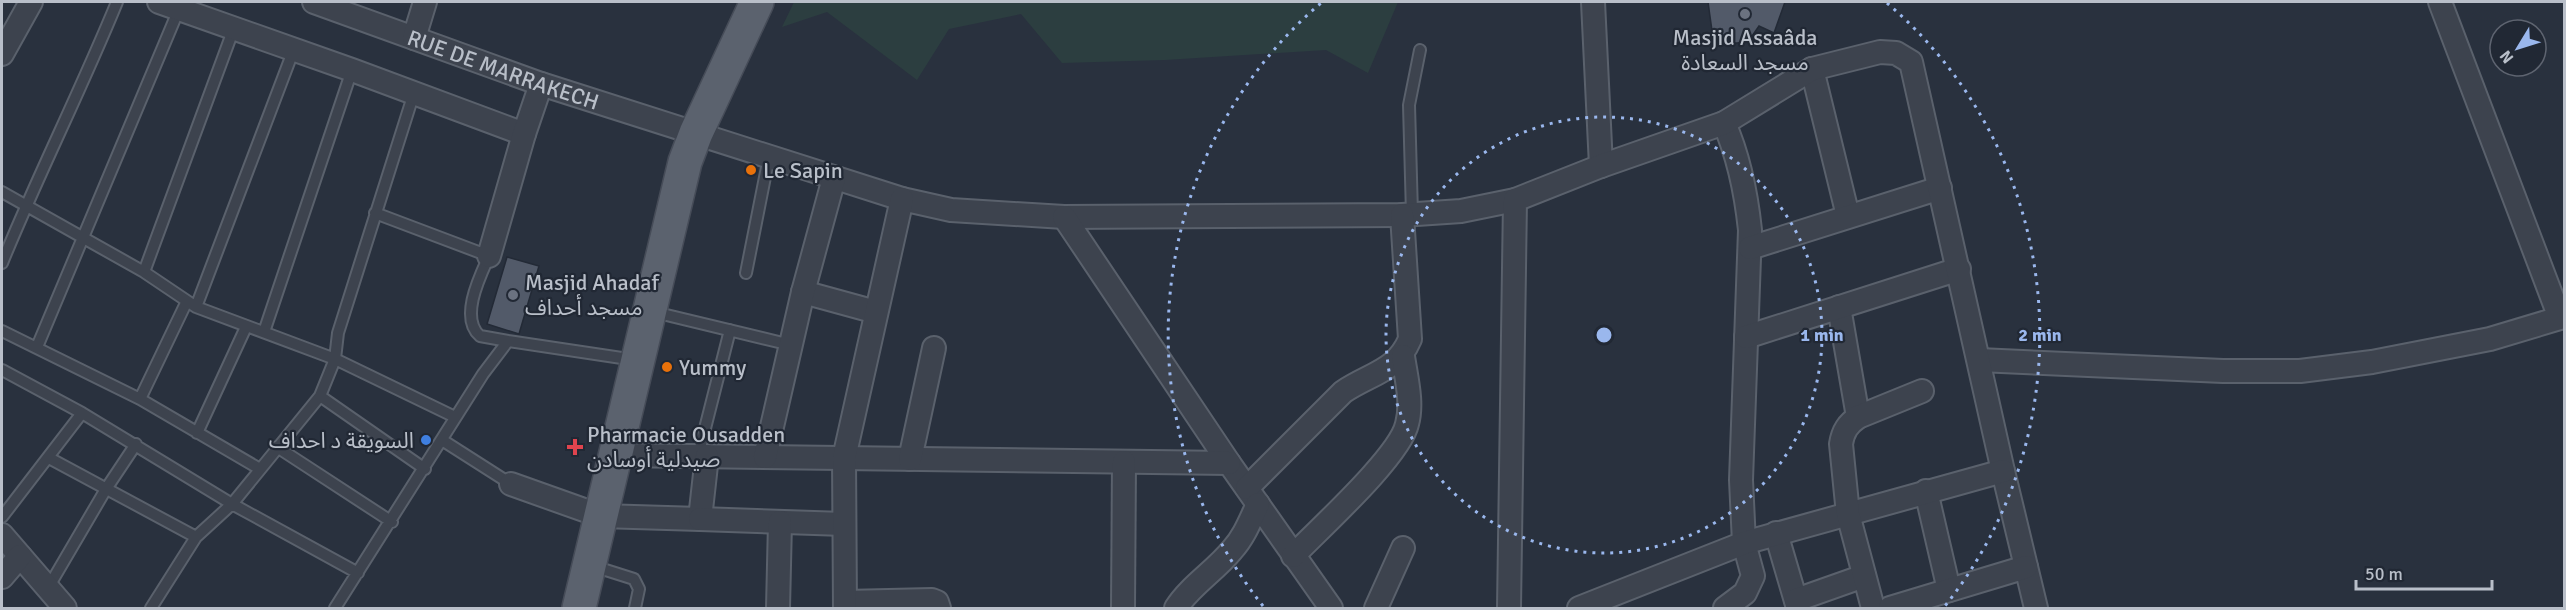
<svg xmlns="http://www.w3.org/2000/svg" width="2566" height="610" font-family="Signika,'Noto Sans Arabic',sans-serif">
<rect width="100%" height="100%" fill="#29313e"/>
<path fill="#2c3e40" d="M794 2H1398L1368 73 1326 50 1165 60 1062 63 1021 14 949 29 917 80 827 12 782 27Z"/>
<path fill="#525a69" stroke="#232a36" stroke-width="1.5" d="M1708 2H1785L1774 33 1759 26 1748 42 1714 45Z
M507 257 539 266 519 334 487 324Z"/>
<g fill="none" stroke-linecap="round" stroke-linejoin="round">
<g stroke="#5a616c" stroke-width="14">
<path id="service" d="M2 192 144 272 196 307 335 359 455 417
M375 213 489 256C480 276 459 318 480 336L508 341
M1412 214 1409 105 1420 50
M2 263C38 175 81 90 117 2
M144 272 234 28
M746 273 769 157
M196 307 294 49
M654 312 791 345
M2 331 140 399 260 469
M264 332 352 70
M37 347 179 9
M2 370 82 413 232 504 358 573
M320 396 425 469
M140 399 187 301
M197 433 246 327
M442 440 511 484
M277 447 392 522
M698 456 730 330
M49 458 196 537
M2 517 82 413
M593 566 634 579 639 589 635 608
M48 588 106 489 136 444
M151 608 196 537 232 504 320 396 335 359 338 333 414 93
M335 608 483 374 508 341 635 360"/>
</g>
<g stroke="#5a616c" stroke-width="26">
<g id="minor">
<path d="M159 2 352 70 524 134"/>
<path id="s1" d="M314 2 541 84 902 199 951 210 1064 217 1402 215 1461 211 1515 200"/>
<path d="M1593 2 1601 166"/>
<path d="M414 38 425 2"/>
<path d="M2 54 31 2"/>
<path d="M1812 69 1848 216"/>
<path d="M1724 123C1739 157 1746 192 1750 230L1741 480 1744 543 1753 576 1745 593 1725 608"/>
<path d="M1064 217 1229 463 1331 608"/>
<path d="M1750 248 1940 188"/>
<path d="M489 256 524 134 541 84"/>
<path d="M803 292 876 312"/>
<path d="M1839 307 1858 417"/>
<path d="M1746 337 1959 269"/>
<path d="M1979 360 2223 371H2300L2372 362 2490 339 2560 318 2440 2"/>
<path d="M615 455 1229 463"/>
<path d="M765 457 803 292 834 178"/>
<path d="M910 459 934 348"/>
<path d="M511 484 601 516 700 519 707 456"/>
<path d="M1247 488 1343 392C1371 373 1396 372 1410 339L1402 215"/>
<path d="M1926 491 1949 590"/>
<path d="M700 519 844 524"/>
<path d="M1776 533 1798 608"/>
<path d="M2 535 65 608"/>
<path d="M1293 556C1319 529 1400 456 1407 424 1413 403 1406 377 1403 356"/>
<path d="M2 577 20 556"/>
<path d="M1796 600 1864 576"/>
<path d="M845 602 932 600 937 602 939 608"/>
<path d="M778 608 780 522"/>
<path d="M845 608 844 458 902 199"/>
<path d="M1123 608 1124 462"/>
<path d="M1176 608C1190 586 1215 571 1232 550 1244 537 1250 521 1258 504"/>
<path d="M1376 608 1403 548"/>
<path d="M1509 608 1515 200 1601 166 1724 123 1812 69 1880 52 1896 53 1911 62 2003 471 2036 608"/>
<path d="M1579 608 1744 543 2003 471"/>
<path d="M1873 608 1848 514 1841 444C1843 431 1848 424 1858 417L1922 391"/>
<path d="M1890 608 2026 567"/>
</g>
</g>
<g stroke="#464c58" stroke-width="36">
<path id="primary" d="M579 608 685 162 696 133 757 2"/>
</g>
<use href="#service" stroke="#3d434e" stroke-width="10"/>
<use href="#minor" stroke="#3d434e" stroke-width="22"/>
<use href="#primary" stroke="#5b626e" stroke-width="33"/>
</g>
<g fill="none" stroke="#9ab7ed" stroke-width="3" stroke-dasharray="3 6">
<circle cx="1604" cy="335" r="218"/>
<path d="M1263 606A436 436 0 0 1 1321 3M1887 3A436 436 0 0 1 1945 606"/>
</g>
<g fill="#6b7280" stroke="#212834" stroke-width="2">
<circle cx="1745" cy="14" r="6"/>
<circle cx="513" cy="295" r="6"/>
</g>
<g fill="#e8710a" stroke="#212834" stroke-width="2">
<circle cx="751" cy="170" r="6"/>
<circle cx="667" cy="367" r="6"/>
</g>
<circle fill="#3f7fe0" stroke="#212834" stroke-width="2" cx="426" cy="440" r="6"/>
<path fill="#e0444e" stroke="#212834" stroke-width="2" d="M572 438h6v6h6v6h-6v6h-6v-6h-6v-6h6z"/>
<g text-anchor="middle" stroke-width="4.5" stroke-linejoin="round" paint-order="stroke">
<g font-size="22" fill="#b9bfc9" stroke="#212834" text-anchor="start">
<text x="1745" y="45" text-anchor="middle">Masjid Assaâda<tspan x="1745" dy="25">مسجد السعادة</tspan></text>
<text x="763" y="178">Le Sapin</text>
<text x="525" y="290">Masjid Ahadaf<tspan x="525" dy="25">مسجد أحداف</tspan></text>
<text x="679" y="375">Yummy</text>
<text x="587" y="442">Pharmacie Ousadden<tspan x="587" dy="25">صيدلية أوسادن</tspan></text>
<text x="414" y="448" text-anchor="end">السويقة د احداف</text>
</g>
<g font-size="22" fill="#b9bfc9" stroke="#212834">
<text dy="8" stroke="none"><textPath href="#s1" startOffset="201">RUE DE MARRAKECH</textPath></text>
</g>
</g>
<circle cx="1604" cy="335" r="9" fill="#9ab7ed" stroke="#212834" stroke-width="3"/>
<g font-size="18" text-anchor="middle" font-weight="bold" fill="#9ab7ed" stroke="#212834" stroke-width="4.5" stroke-linejoin="round" paint-order="stroke">
<text x="1822" y="341">1 min</text>
<text x="2040" y="341">2 min</text>
</g>
<rect width="2566" height="610" fill="none" stroke="#b9bfc9" stroke-width="6"/>
<g transform="translate(2518 48) rotate(232)"><circle r="28" fill="#212834" stroke="#5e6470" stroke-width="1.5"/>
<path d="M0-4.5L10 22L0 15L-10 22Z" fill="#9ab7ed"/>
<text y="-9" font-size="16" font-weight="bold" text-anchor="middle" fill="#b9bfc9">N</text>
</g>
<path d="M2356 580v9h136v-9" fill="none" stroke="#b9bfc9" stroke-width="3"/>
<text x="2365" y="580" font-size="18" fill="#b9bfc9" stroke="#212834" stroke-width="4.5" paint-order="stroke">50 m</text>
</svg>
